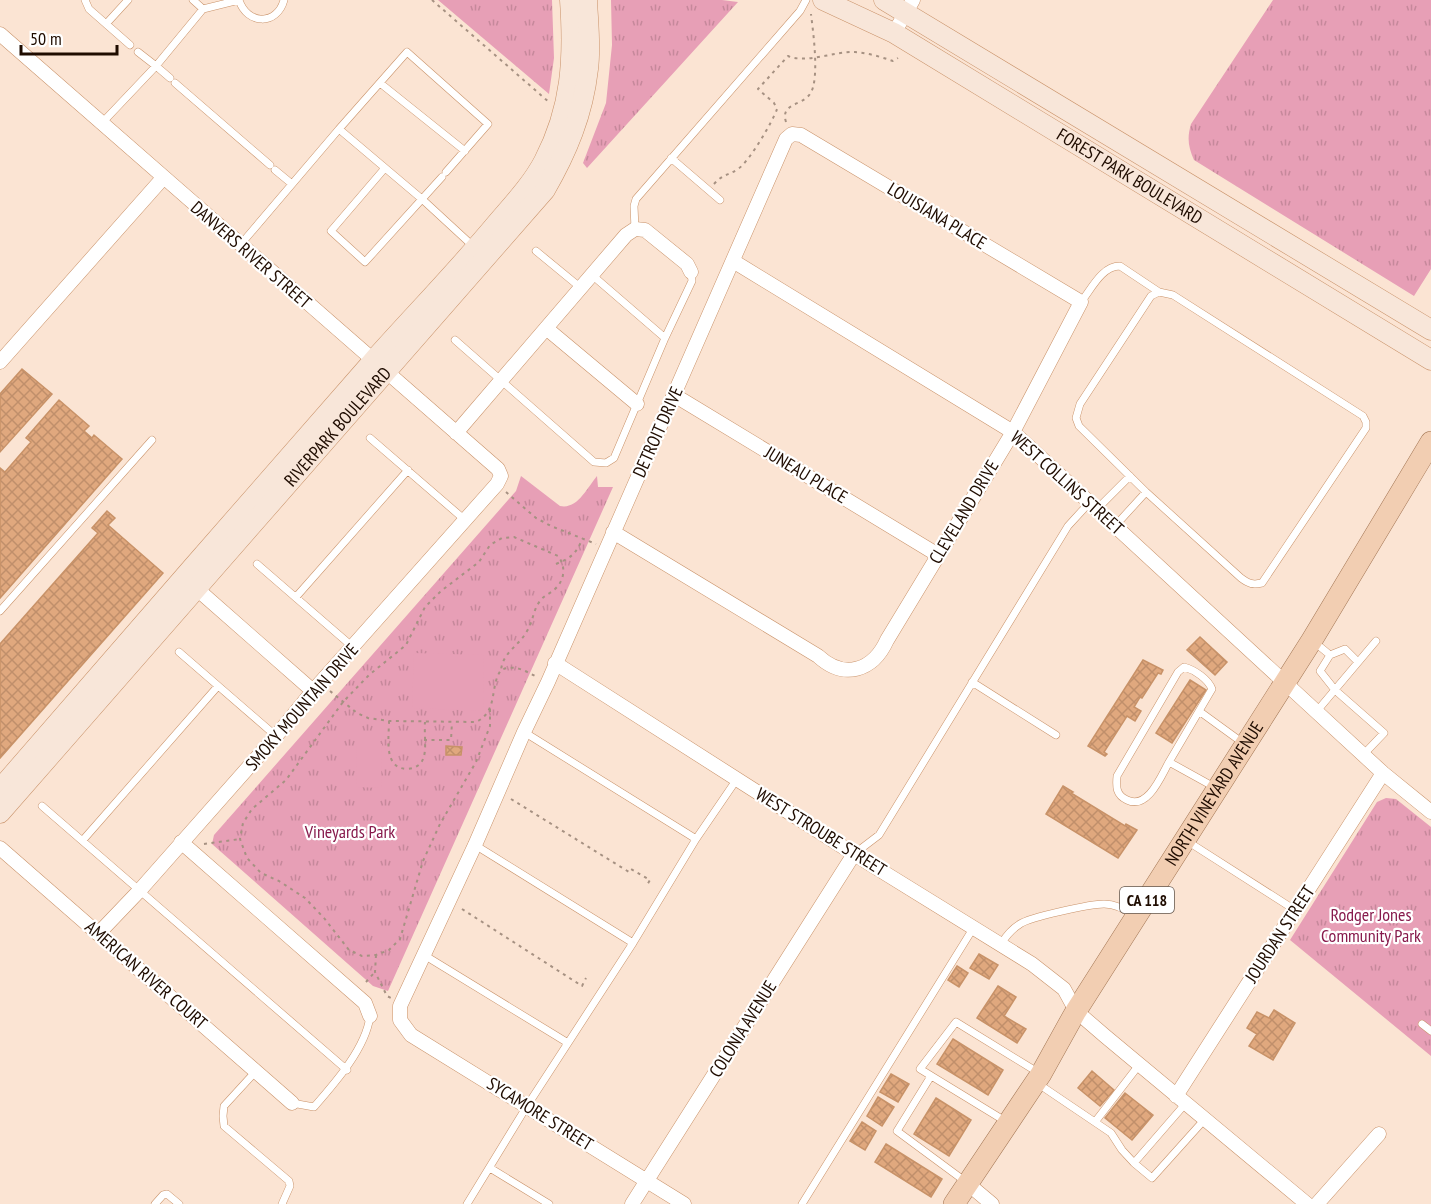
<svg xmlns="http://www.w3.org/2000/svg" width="1431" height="1204" font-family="'PT Sans Narrow',sans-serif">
<defs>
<pattern id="grass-tufts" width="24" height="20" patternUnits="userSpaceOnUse" patternTransform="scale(1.5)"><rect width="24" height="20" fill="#e79fb6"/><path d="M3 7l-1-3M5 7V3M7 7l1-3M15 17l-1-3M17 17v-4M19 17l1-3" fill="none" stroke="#c6889b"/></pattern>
<pattern id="building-cross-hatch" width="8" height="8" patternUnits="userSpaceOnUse" patternTransform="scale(1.5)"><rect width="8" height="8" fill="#e0a87e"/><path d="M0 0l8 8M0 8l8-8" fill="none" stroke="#c08f6b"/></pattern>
</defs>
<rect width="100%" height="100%" fill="#fbe4d3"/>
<path fill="url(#grass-tufts)" d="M438 0H552L554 58 549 94Z
M611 0H722L738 2 587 168 583 163 606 103 612 45Z
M1273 0H1431V269L1414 296 1194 160C1188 146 1187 138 1191 124Z
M521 476 560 506C577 510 587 488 597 476L598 487H613L388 991 373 986 212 844 214 835 516 491Z
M1386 798 1396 799 1431 827V1056L1290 940 1377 802Z"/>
<path fill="#e79fb6" d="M414 653 484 655 483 711 412 708Z
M357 744H382L381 788 356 787Z"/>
<path fill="url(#building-cross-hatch)" stroke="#c89268" stroke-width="1.5" d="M22 369 52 394 0 452V394Z
M59 400 89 426 84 431 92 438 94 435 122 459 0 598V468L5 472 31 442 26 438Z
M107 511 115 518 108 525 163 573 0 758V644L98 533 92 528Z
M1200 637 1227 662 1215 675 1187 650Z
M1143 660 1163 670 1161 674 1158 673 1142 698 1140 697 1134 707 1141 711 1135 721 1127 716 1104 752 1107 754 1105 756 1088 746Z
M1190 680 1206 690 1172 743 1156 733Z
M446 746 462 747 461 755H446Z
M1063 786 1073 792 1071 793 1125 826 1126 824 1137 830 1118 858 1046 814Z
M979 954 998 965 989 979 970 968Z
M957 966 968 973 959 987 948 980Z
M998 986 1016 997 1004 1016 1026 1029 1017 1043 977 1018Z
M1274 1010 1295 1023 1273 1060 1249 1046 1257 1034 1247 1028 1257 1012 1269 1018Z
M953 1039 1003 1070 988 1095 937 1064Z
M1092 1071 1114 1090 1100 1106 1078 1088Z
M891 1074 909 1084 898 1102 880 1092Z
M1125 1093 1153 1115 1132 1140 1105 1118Z
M878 1097 894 1107 882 1126 867 1116Z
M936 1098 971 1120 949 1156 914 1134Z
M862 1122 876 1131 865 1150 850 1141Z
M886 1144 942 1179 931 1197 875 1162Z"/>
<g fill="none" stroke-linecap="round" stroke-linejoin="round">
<g stroke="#c99269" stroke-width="8">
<path id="lane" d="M85 0 89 9 130 45
M239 0C247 25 277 26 284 0
M203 9 239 0
M106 24 128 0
M138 52 156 66 203 9 193 0
M175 83 270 165
M380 83 465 151
M101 124 156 66 170 78
M339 129 407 52 488 124 446 172
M671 158 720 200
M385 168 331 231 365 262 442 177
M275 170 292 184
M635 229 634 206 636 199 800 11 806 0
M241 244 339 129 423 200 474 247
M536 251 581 288
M592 275 665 338
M1159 292 1173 295 1363 416 1366 422V428L1262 583C1253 585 1249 584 1241 578L1146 492 1079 426 1076 418 1080 404 1151 296Z
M1081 302C1092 288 1102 266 1120 266L1159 292
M455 340 594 462 606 463 614 458 665 338 692 281 691 272
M370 438 465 520
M1097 509 1130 476
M1115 526 1146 492
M257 564 354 648
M296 597 408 470
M0 611 152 440
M1313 641 1330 655 1345 649 1358 662
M179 652 276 736
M1330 655 1320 671 1335 690 1384 733 1363 755
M972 682 1056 735
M1199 711 1243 743
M1317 711 1376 641
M524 732 696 839
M1169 762 1212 689C1208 679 1195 670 1184 667L1178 672 1117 776C1116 787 1116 795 1127 800 1148 810 1161 776 1169 762L1216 788
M42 806 347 1070
M83 840 218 686
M1187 841 1295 910
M475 845 633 943
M854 854 879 835 1068 526 1090 502
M1001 944C1006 936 1012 929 1020 924 1030 917 1091 904 1104 904 1116 904 1125 909 1134 916
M424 955 568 1043
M1422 1024 1431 1031
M256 1071 224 1106 223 1116 224 1126 289 1181 290 1186 282 1204
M931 1076 897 1131 966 1182
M1037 1083 1111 1133 1122 1150 1134 1163 1152 1178 1205 1119
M292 1103 314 1107C335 1083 366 1048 370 1016
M1005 1121 920 1069 956 1022 1039 1073
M1095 1122 1139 1065
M1134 1163 1186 1103
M490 1168 549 1204
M155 1204 163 1195 167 1194 179 1204
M467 1204 527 1106 633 943 696 839 737 779
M802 1204 974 927"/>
</g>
<g stroke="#c99269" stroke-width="15">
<path id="street" d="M894 33 913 0
M0 34 498 469 501 476 497 484 313 691 276 736 140 890 98 934
M733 261 1013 432 1383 773 1431 812
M546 328 637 404
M0 362 163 178
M674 395 938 555
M456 433 626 235 635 229 645 230 687 264 691 272
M613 532 818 656C844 680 873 671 887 640L1013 432 1081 302 801 135 792 134 786 139 548 682 524 732 475 845 400 1006V1020L411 1035 684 1204
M197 589 313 691
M555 663 854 854 1032 964 1064 989 1076 1011 1105 1036 1307 1204
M181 842 365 1003 370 1016
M0 848 292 1103
M1176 1096 1383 773
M967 1183 992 1204
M632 1204 854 854
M1317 1204 1379 1134"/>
</g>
<g stroke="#c99269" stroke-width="21">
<g id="secondary">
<path id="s1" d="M823 0 894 33 1431 360"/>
<path d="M884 0 1431 330"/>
<path d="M0 789C124 646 247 504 372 362 413 316 456 272 496 224 513 204 532 184 544 161 572 107 574 58 570 0"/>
<path id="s2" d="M0 813 545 190C567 152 583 114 588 69 591 47 588 23 587 0"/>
</g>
</g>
<g stroke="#a27553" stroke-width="22">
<g id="primary">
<path id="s3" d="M954 1204 1041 1074 1076 1011 1312 640 1431 442"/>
</g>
</g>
<path stroke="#a69182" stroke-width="2" stroke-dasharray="3 4.5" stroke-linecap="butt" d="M432 0 550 103
M786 122C780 103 802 106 810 94 820 80 813 31 811 14
M714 184C724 173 728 176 738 169 749 162 773 121 777 109L774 103 758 89 788 56C806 64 835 51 855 52 868 53 881 57 893 61L898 58
M506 492 536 518 551 526 596 544
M556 564C572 557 575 555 583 538
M330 691 357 713 368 718 389 721 476 722C499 711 489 687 501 670 515 664 525 671 537 677
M490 709V726L476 762 440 824 423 861 400 939 389 950 376 955 362 956 349 950 324 918 305 898 279 881 261 873 247 858 240 839 243 823 252 809 286 780 343 702 369 675 406 645 425 607 441 591 479 562 490 545 502 538 514 537 558 556C566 566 565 580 555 589 550 594 544 595 540 601 533 610 533 622 527 631 519 646 503 652 501 670
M389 721C389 739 383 769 408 769 415 768 421 765 423 759 427 750 424 733 425 722
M424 740H451L452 722
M511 799 629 872 631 869 650 880 647 885
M204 844 240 839
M462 909 582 986 586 978
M376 955 375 972 387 996 391 998
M366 982 374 973"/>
<use href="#lane" stroke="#fff" stroke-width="7"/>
<use href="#street" stroke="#fff" stroke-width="14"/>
<use href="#secondary" stroke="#f8e6d9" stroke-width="20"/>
<use href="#primary" stroke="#f2ceb2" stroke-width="21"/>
</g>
<g text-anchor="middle" stroke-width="4.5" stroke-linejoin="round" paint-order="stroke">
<rect fill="#fff" stroke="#62554c" stroke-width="1.5" x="1120" y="887" width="54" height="26" rx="4.5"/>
<g font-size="16" font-weight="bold" fill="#1f0c00">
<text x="1147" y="906">CA 118</text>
</g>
<g font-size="18" fill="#1f0c00" stroke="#fff">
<text dy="6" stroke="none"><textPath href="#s1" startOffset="354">FOREST PARK BOULEVARD</textPath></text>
<text transform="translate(937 216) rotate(31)" y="6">LOUISIANA PLACE</text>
<text transform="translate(251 255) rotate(41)" y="6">DANVERS RIVER STREET</text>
<text dy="6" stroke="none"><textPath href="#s2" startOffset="513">RIVERPARK BOULEVARD</textPath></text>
<text transform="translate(658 432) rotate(-66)" y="6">DETROIT DRIVE</text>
<text transform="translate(806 475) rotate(31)" y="6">JUNEAU PLACE</text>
<text transform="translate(1067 483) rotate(42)" y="6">WEST COLLINS STREET</text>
<text transform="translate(964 512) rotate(-59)" y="6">CLEVELAND DRIVE</text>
<text transform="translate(302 707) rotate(-49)" y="6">SMOKY MOUNTAIN DRIVE</text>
<text dy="6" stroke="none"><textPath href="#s3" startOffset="486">NORTH VINEYARD AVENUE</textPath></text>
<text transform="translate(821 832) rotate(32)" y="6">WEST STROUBE STREET</text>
<text transform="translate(1280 934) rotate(-57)" y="6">JOURDAN STREET</text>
<text transform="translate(146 975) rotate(41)" y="6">AMERICAN RIVER COURT</text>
<text transform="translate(743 1029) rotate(-58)" y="6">COLONIA AVENUE</text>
<text transform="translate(540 1114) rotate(32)" y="6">SYCAMORE STREET</text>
</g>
<g font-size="18" fill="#871a4c" stroke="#fff">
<text x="350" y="838">Vineyards Park</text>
<text x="1371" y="921">Rodger Jones<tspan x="1371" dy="21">Community Park</tspan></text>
</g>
</g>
<path d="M21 45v9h96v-9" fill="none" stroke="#1f0c00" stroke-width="3"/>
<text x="30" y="45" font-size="18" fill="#1f0c00" stroke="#ffffff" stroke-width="4.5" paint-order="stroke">50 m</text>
</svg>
